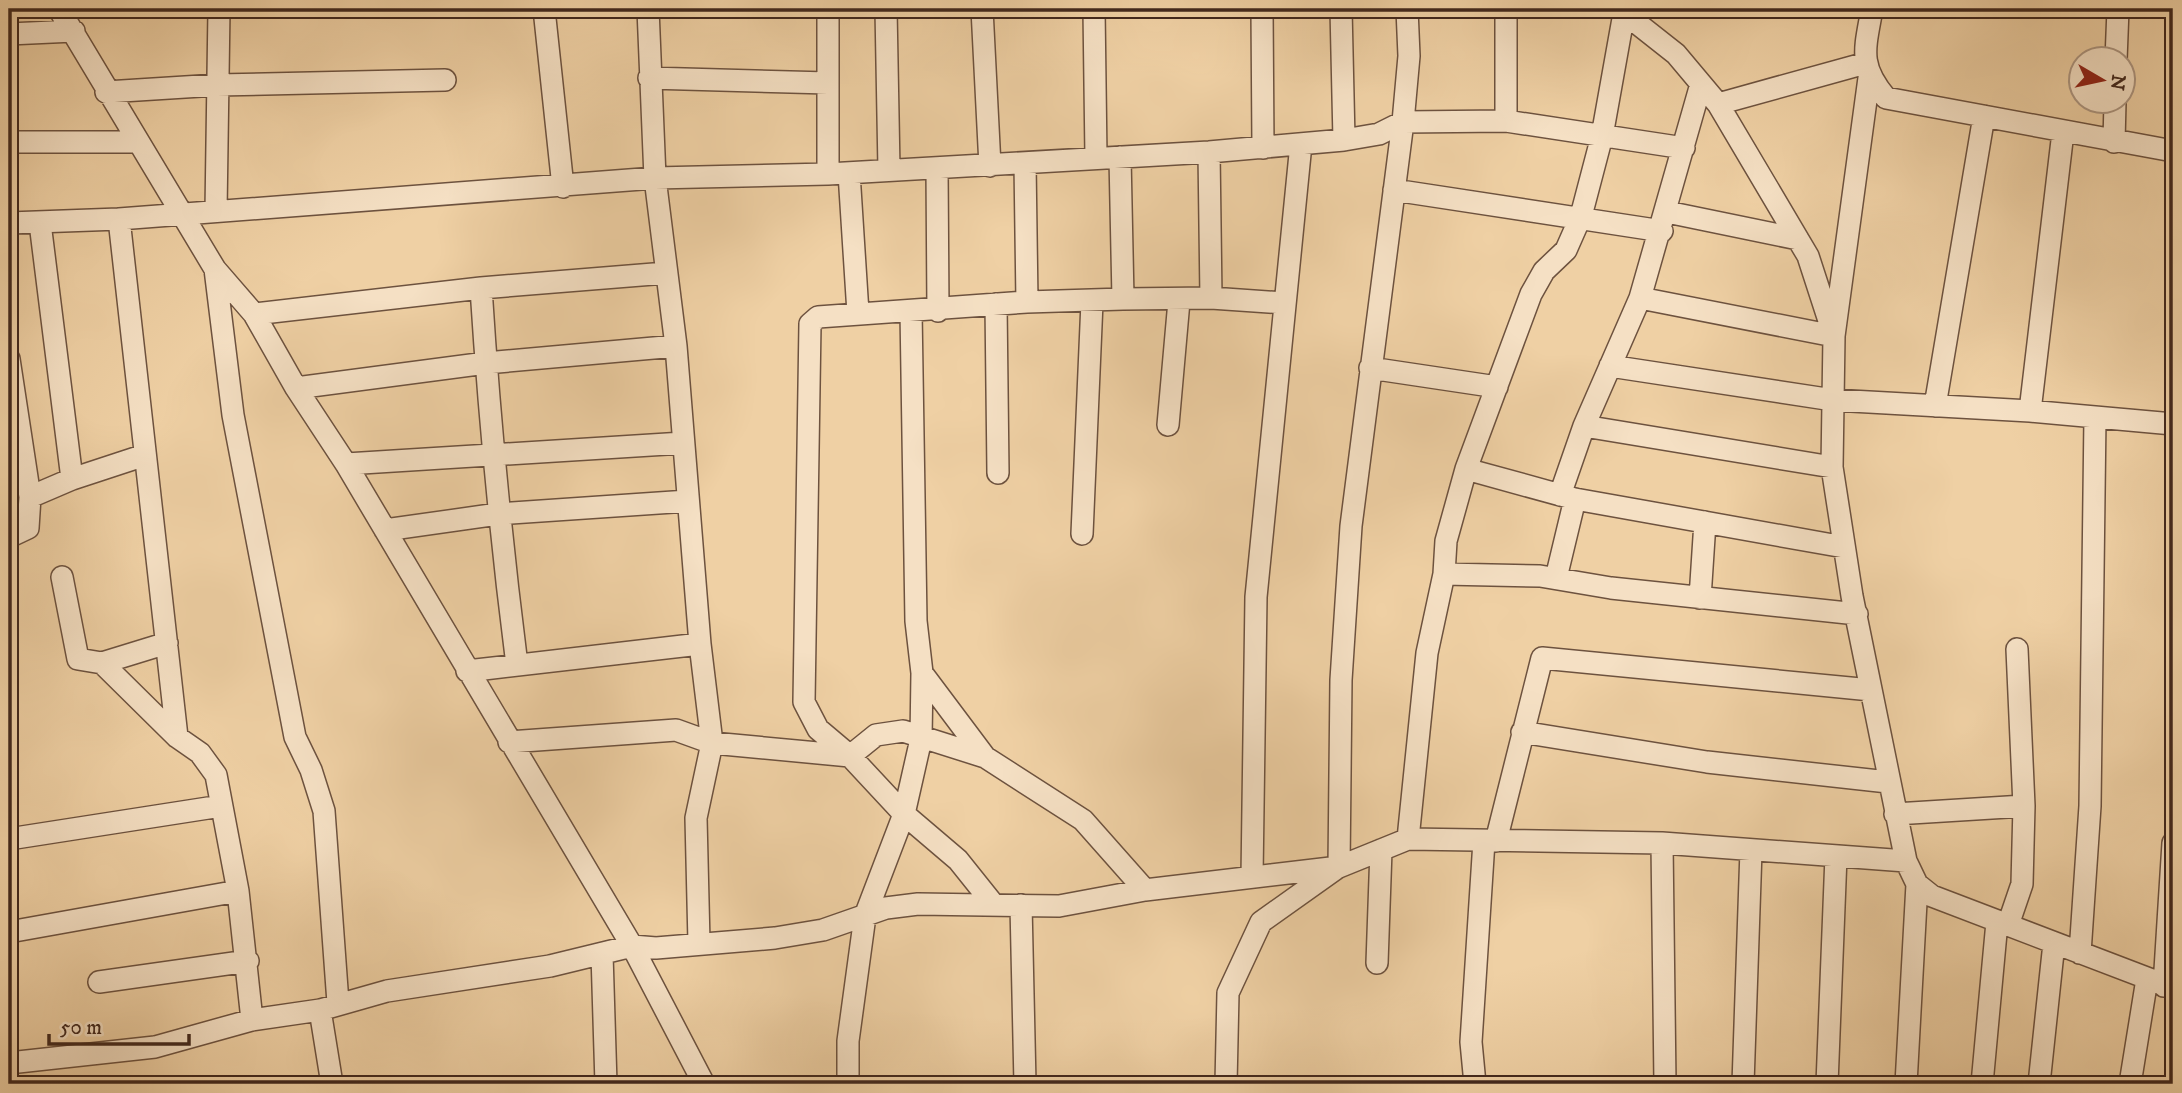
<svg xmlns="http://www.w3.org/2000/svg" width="2182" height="1093" font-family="'IM FELL DW Pica',serif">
<rect width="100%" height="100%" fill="#efd0a4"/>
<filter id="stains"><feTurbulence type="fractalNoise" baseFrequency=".00286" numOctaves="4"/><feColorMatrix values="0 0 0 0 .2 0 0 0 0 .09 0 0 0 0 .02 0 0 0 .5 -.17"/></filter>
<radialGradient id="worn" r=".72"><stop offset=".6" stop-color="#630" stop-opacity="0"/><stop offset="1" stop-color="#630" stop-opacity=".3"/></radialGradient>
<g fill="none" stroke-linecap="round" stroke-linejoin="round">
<g stroke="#6d523f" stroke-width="24">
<path id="minor" d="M59 9 215 269 254 314 296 388 346 464 632 946 704 1084
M544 9 563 187
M648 9 655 178 676 346 700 644 712 743 696 818 699 943
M828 9V174
M886 9 889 170
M982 9 990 166
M1094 9 1096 158
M1262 9 1263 148
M1341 9 1344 140
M1506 9V121
M1619 9 1676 54 1718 104 1808 256 1834 336 1832 467 1852 596 1906 861 1917 884 1932 896 2173 988
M1872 9C1865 49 1858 65 1886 98L2173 151
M9 34 74 31
M2116 60 2118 9
M649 78 828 83
M106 92 217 85 445 80
M1718 104 1866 63
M9 142H137
M2114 142 2115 102
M1209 152 1211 298
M1120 157 1123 299
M1025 163 1027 302
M937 168 938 311
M849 173 858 313
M1394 190 1662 231
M216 211 219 9
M1667 212 1798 239
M119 219 177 737
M9 223 119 219 655 178 828 174 1209 152 1344 140 1379 134 1403 122 1506 121 1684 148
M40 223 72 479
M215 269 233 415 295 737 311 770 324 811 338 1003
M481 288C489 414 501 540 517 665
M1640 298 1834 336 1869 78
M996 304 998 473
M911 311 916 621 922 673 985 757 1083 820 1145 890
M254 314 481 288 666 273
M9 359 30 497 28 528 9 537
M1610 366 1833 400 2030 411 2173 424
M1370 368 1497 387
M296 388 486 363 676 346
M1935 406 1984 116
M2030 411 2063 132
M1168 425 1179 301
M1584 426 1832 467
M346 464 683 443
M1466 469 1575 499 1844 547
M1560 495 1584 426 1640 298 1701 84
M30 497 72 479 145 455
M385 530 498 514 688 501
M1082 534 1092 302
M1444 574 1540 576 1611 588 1857 614
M62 577 78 659 102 663 177 737 200 753 216 775 238 891 252 1020
M1556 578 1575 499
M1700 598 1705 522
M102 663 167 643
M467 671 700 644
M1522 732 1707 762 1888 782
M509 742 676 730 712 743 850 756 876 735 903 731 985 757
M1895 814 2024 806
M9 839 221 806
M1408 839 1427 653 1444 574 1446 541 1466 469 1531 294 1544 271 1566 250 1581 216 1602 136 1624 13
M1496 841 1542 658 1871 690
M1662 843 1665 1084
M1339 867 1341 680 1351 526 1403 122 1409 56 1407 9
M1252 877 1256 597 1301 144
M994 905 958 860 904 814 850 756 818 729 804 702 810 324 818 317 1027 302 1123 299 1211 298 1284 303
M1021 905 1025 1084
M2008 925 2022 884 2024 806 2017 649
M9 932 238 891
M2080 953 2090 806 2095 417
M602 954 606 1084
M1377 963 1381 850
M99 982 248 961
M2164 986 2173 843
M320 1010 332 1084
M9 1063 155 1047 252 1020 320 1010 387 991 550 966 632 946 656 948 775 938 823 930 886 908 918 904 1059 906 1145 890 1339 867 1408 839 1662 843 1906 861
M848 1084V1041L865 916 904 814 921 739 922 673
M1226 1084 1228 993 1261 922 1337 868
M1475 1084 1471 1042 1484 841
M1743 1084 1751 850
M1827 1084 1836 856
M1906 1084 1917 884
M1982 1084 1997 922
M2039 1084 2054 943
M2130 1084 2147 979"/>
</g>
<use href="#minor" stroke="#f5e0c4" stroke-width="21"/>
</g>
<rect width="2182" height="1093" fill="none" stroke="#efd0a4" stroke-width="35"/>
<rect x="10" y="10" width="2161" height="1072" fill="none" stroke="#42281d" stroke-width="3.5"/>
<rect x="18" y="18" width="2147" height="1058" fill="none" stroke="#42281d" stroke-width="2"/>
<g transform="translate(2102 80) rotate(99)"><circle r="33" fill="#f5e0c4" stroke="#ad9681" stroke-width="2"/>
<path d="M0-5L12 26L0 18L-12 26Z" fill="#8f2418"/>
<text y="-10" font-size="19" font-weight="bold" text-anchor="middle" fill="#42281d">N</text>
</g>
<path d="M49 1034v10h140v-10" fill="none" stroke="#42281d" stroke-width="3.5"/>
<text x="60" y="1034" font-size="21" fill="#42281d" stroke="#f5e0c4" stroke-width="5" paint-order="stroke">50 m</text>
<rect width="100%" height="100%" filter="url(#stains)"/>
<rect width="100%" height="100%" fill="url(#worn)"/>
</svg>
